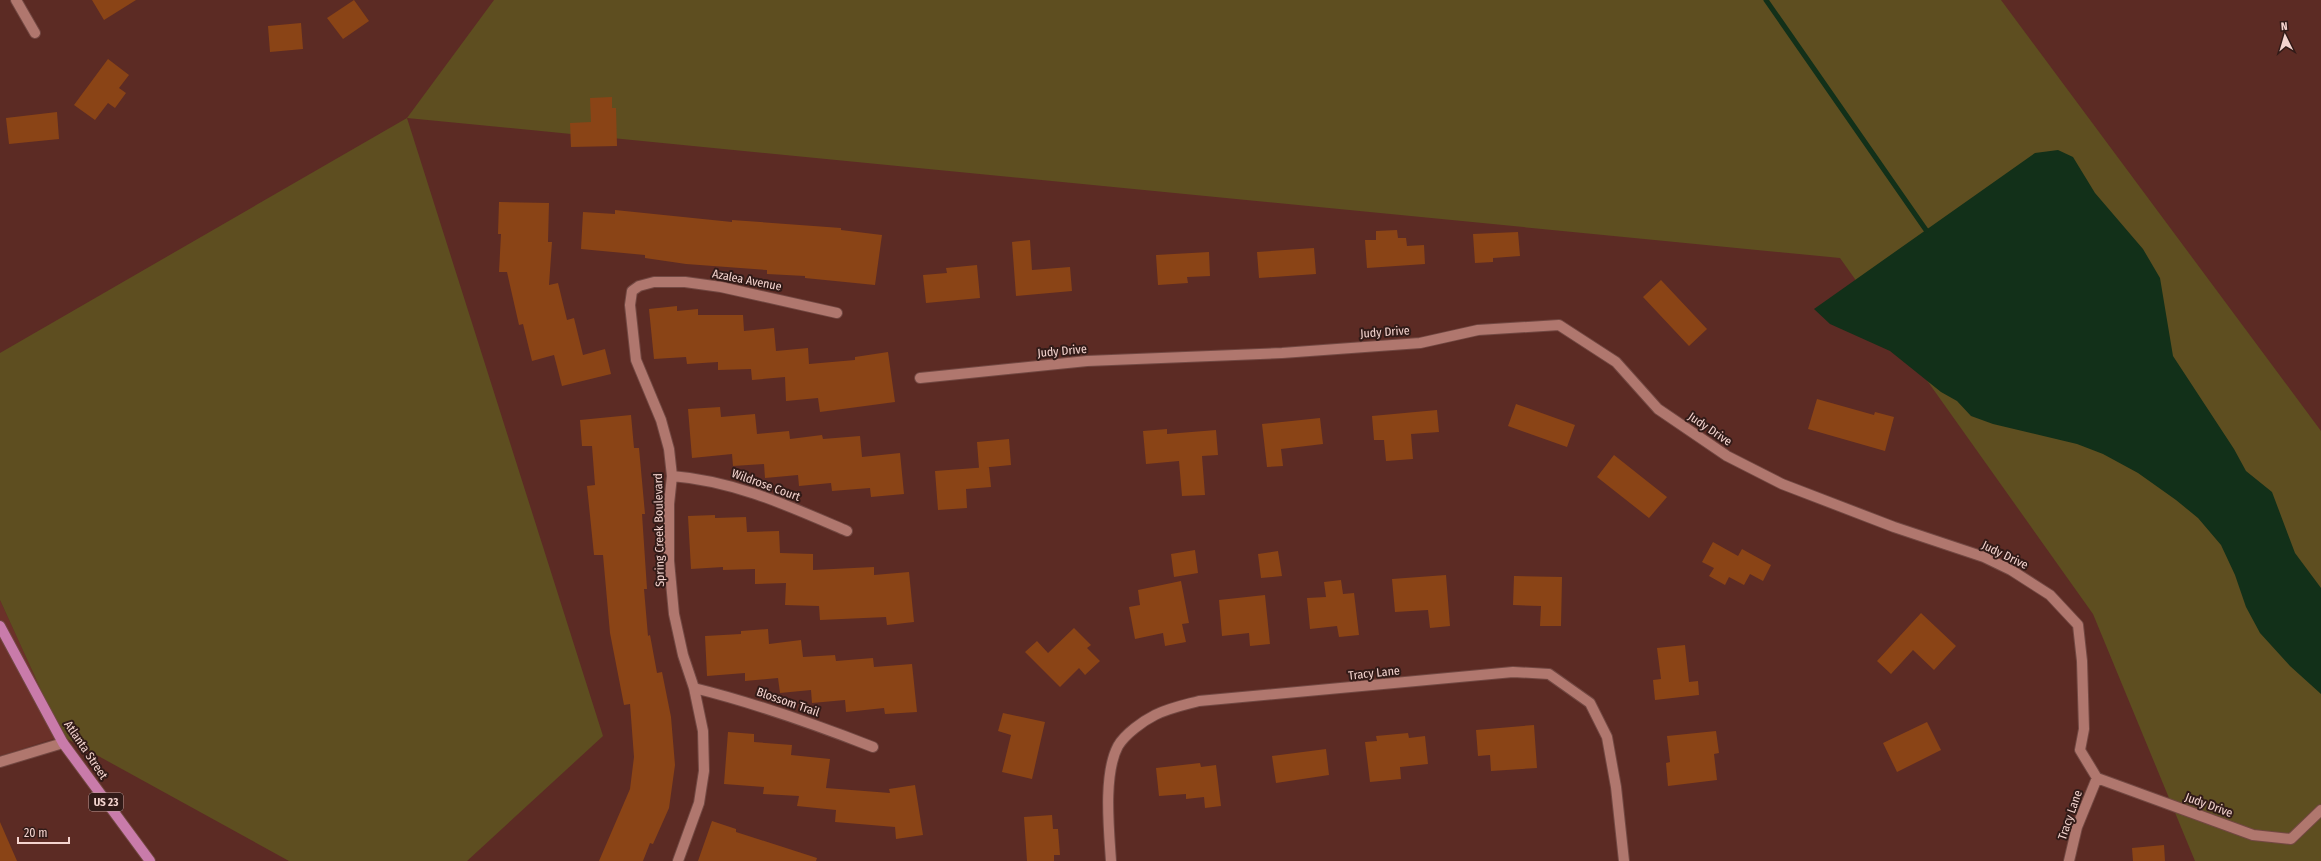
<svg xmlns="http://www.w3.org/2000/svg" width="2321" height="861" font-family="'Fira Sans Condensed',sans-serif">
<rect width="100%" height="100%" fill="#5c2b24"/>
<path fill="#6b3129" d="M0 600 62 736 0 756Z"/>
<path fill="#5e4e20" d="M494 0H2001L2321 431V861H2195L2093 614 1840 258 407 118 603 736 467 861H289L62 736 0 600V353L407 118Z"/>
<path fill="#123019" d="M2058 150 2073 157 2095 193 2143 249 2160 278 2173 356 2234 449 2246 471 2272 492 2295 553 2321 588V694L2290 666 2260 633 2246 607 2235 575 2221 545 2198 518 2176 500 2138 473 2103 454 2077 444 1993 424 1971 416 1957 401 1941 392 1890 351 1830 324 1814 309 2035 153Z"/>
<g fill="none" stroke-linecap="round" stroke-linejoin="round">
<path stroke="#123019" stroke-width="5" d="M1766 0 1926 230"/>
</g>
<path fill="#8a4416" d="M92 0H136L104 20Z
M354 0 369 21 343 39 327 18Z
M301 23 303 49 270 52 268 26Z
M108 59 129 75 119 88 126 93 115 108 108 103 95 120 74 105Z
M612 97V108H616L617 146 571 147 570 123 591 122 590 98Z
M57 112 59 139 9 144 6 118Z
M499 202 549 203 548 242H552L549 285 558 283 567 320 574 318 583 355 605 349 611 374 562 386 554 355 532 361 523 324 519 325 507 272H499L501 234H498Z
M615 210 732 222V220L841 228V230L882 235 875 285 805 278V276L767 274V270L686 264 645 258V255L581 249 583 212 615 214Z
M1397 230 1398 238H1406L1407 246 1424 245 1425 264 1367 268 1365 240H1376V231Z
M1518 232 1520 256 1493 258V262L1475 263 1473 234Z
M1030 240 1032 270 1070 267 1072 291 1016 296 1012 242Z
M1314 248 1316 274 1259 278 1257 252Z
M1209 252 1210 276 1187 277 1188 283 1158 285 1156 255Z
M977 265 980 298 926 303 923 275 947 273 946 268Z
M1661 280 1707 329 1689 346 1643 297Z
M677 306V311L698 309V315H743L744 331 774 328 776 351 808 348 809 364 855 360V357L888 352 895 402 820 412 818 398 786 401 785 377 752 380 751 369 718 370V362L687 364 686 357 654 359 649 309Z
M1817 399 1874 415 1875 412 1894 417 1885 451 1808 429Z
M1516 404 1575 425 1567 447 1508 426Z
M720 407 721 417 755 414 757 434 789 431 790 439 822 435 823 439 860 436 862 457 900 453 904 494 871 497 870 488 832 491 831 483 799 486 798 475 765 478 764 464 733 466 732 454 692 458 688 409Z
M1437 410 1439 432 1411 434 1413 459 1386 461 1384 440H1374L1372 416Z
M631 415 634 448H639L645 514H642L647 589H644L648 636 650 635 657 673 662 672 671 717 675 765 669 808 653 844 650 843 643 861H599L630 789 634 757 630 704 624 705 610 633 603 555H594L587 486 595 485 592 446H582L580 420Z
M1320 418 1323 444 1281 449 1283 466 1267 467 1262 424Z
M1167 429V434L1216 430 1218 455 1202 456 1205 495 1182 496 1179 461 1146 464 1143 431Z
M1009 439 1011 465 979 468 977 442Z
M1614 455 1667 497 1649 518 1597 477Z
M989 467 991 487 966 489 967 508 938 510 935 471Z
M715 515V518L746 517 747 532 779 531 780 553 813 554V570L874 567V575L909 572 914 622 887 625 886 617 820 620 819 606 785 605 786 583 755 584V569L723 570V567L691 569 688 516Z
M1713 542 1738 556 1742 549 1771 565 1763 581 1750 574 1744 585 1729 577 1725 585 1709 576 1714 568 1702 562Z
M1195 550 1198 573 1174 577 1171 554Z
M1278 551 1282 576 1261 578 1258 554Z
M1446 575 1450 626 1430 628 1428 610 1395 612 1392 579Z
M1514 576 1562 577 1561 626H1540L1541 606 1513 605Z
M1341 580 1343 594 1354 593 1359 635 1339 637 1337 626 1310 629 1307 598 1326 597 1324 582Z
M1181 581 1189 623 1182 624 1186 642 1165 646 1163 633 1135 639 1129 607 1140 605 1138 590Z
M1265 595 1270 644 1250 646 1249 633 1222 636 1219 600Z
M1921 613 1956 646 1934 670 1913 650 1891 674 1877 661Z
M1074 628 1091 645 1087 648 1100 661 1085 675 1079 668 1060 687 1025 652 1037 641 1048 653Z
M768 629 769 644 801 640 803 657 835 655 836 661 873 658 874 667 912 664 917 712 885 714 884 708 846 712 845 700 812 703 811 690 780 693 778 678 745 681V673L707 676 705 636 741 634V631Z
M1685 645 1689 682 1698 681 1699 695 1655 700 1653 680 1661 679 1657 648Z
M1003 713 1045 722 1032 779 1002 772 1011 735 998 731Z
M1927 722 1941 750 1897 772 1883 743Z
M1534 725 1537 768 1491 771 1490 755 1478 756 1476 730Z
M1716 731 1719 753 1714 754 1717 780 1668 786 1666 763 1670 762 1667 736Z
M728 732 754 734V742L792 745 791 755 830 759 826 788 890 793 889 789 915 785 923 835 896 839 895 827 835 822 836 810 797 806 799 796 763 794 764 787 724 784Z
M1408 733 1409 738 1425 736 1428 764 1400 767 1401 779 1370 782 1365 742 1377 741 1376 736Z
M1326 749 1329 775 1276 783 1272 756Z
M1200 763 1201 767 1216 765 1221 806 1205 808 1204 797 1186 799V794L1159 796 1156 768Z
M1052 815 1053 829H1058L1060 855H1054V861H1027L1024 817Z
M712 821 736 829V832L817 858 816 861H698Z
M0 822 17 861H0Z
M2164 845 2165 861H2133L2132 848Z"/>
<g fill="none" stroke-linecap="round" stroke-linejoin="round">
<g stroke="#724842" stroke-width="12">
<path id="minor" d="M16 0 35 33
M920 378 1087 361 1282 353 1420 343 1478 330 1559 325 1616 362 1658 409 1727 456 1782 484 1894 527 1984 557 2011 570 2050 595 2078 625 2082 661 2084 729 2080 750 2097 778 2253 835 2291 839 2321 810
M672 476C735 481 789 506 847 531
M694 688C755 703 814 724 873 747
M0 762 63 743
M678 861 699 803 704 771 703 731 694 688 683 655 674 614 669 561V504L672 476 669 449 661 420 636 360 630 305 632 291 639 286 654 282H685L721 287 837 313
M1111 861C1109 830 1103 774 1118 746 1125 734 1143 721 1155 715 1169 708 1184 705 1199 701L1513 672 1549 674 1590 703 1607 737 1616 787 1624 861
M2069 861 2077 827 2097 778"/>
</g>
<g stroke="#724842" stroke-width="12">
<path id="major" d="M0 626 63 743 150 861"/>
</g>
<use href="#minor" stroke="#b0776e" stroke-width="10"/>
<use href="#major" stroke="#c97baa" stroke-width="10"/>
</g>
<g text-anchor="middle" stroke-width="4" stroke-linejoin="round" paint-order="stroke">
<rect fill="#321b18" stroke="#ba9c98" stroke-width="1" x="89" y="793" width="34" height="18" rx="3"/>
<g font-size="11" font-weight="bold" fill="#f4d4cf">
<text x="106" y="806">US 23</text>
</g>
<g font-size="12" fill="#f4d4cf" stroke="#321b18">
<text transform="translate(747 280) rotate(11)" y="4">Azalea Avenue</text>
<text transform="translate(1385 332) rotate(-4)" y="4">Judy Drive</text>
<text transform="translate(1062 351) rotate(-5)" y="4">Judy Drive</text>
<text transform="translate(1710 429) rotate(34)" y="4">Judy Drive</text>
<text transform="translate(766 485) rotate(20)" y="4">Wildrose Court</text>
<text transform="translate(659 530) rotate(-91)" y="4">Spring Creek Boulevard</text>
<text transform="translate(2005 555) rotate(26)" y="4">Judy Drive</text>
<text transform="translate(1374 673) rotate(-6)" y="4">Tracy Lane</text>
<text transform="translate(788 702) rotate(19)" y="4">Blossom Trail</text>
<text transform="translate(86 750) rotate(56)" y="4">Atlanta Street</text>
<text transform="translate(2209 805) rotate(20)" y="4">Judy Drive</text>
<text transform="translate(2070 815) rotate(-71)" y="4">Tracy Lane</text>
</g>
</g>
<g transform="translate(2285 36) rotate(355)" stroke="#321b18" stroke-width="3" paint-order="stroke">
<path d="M0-3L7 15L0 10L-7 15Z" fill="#f4d4cf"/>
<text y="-6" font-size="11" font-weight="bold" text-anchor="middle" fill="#f4d4cf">N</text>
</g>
<path d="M18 837v6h51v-6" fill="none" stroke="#f4d4cf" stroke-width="2"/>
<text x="24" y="837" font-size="12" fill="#f4d4cf" stroke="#321b18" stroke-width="3" paint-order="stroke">20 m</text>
</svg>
